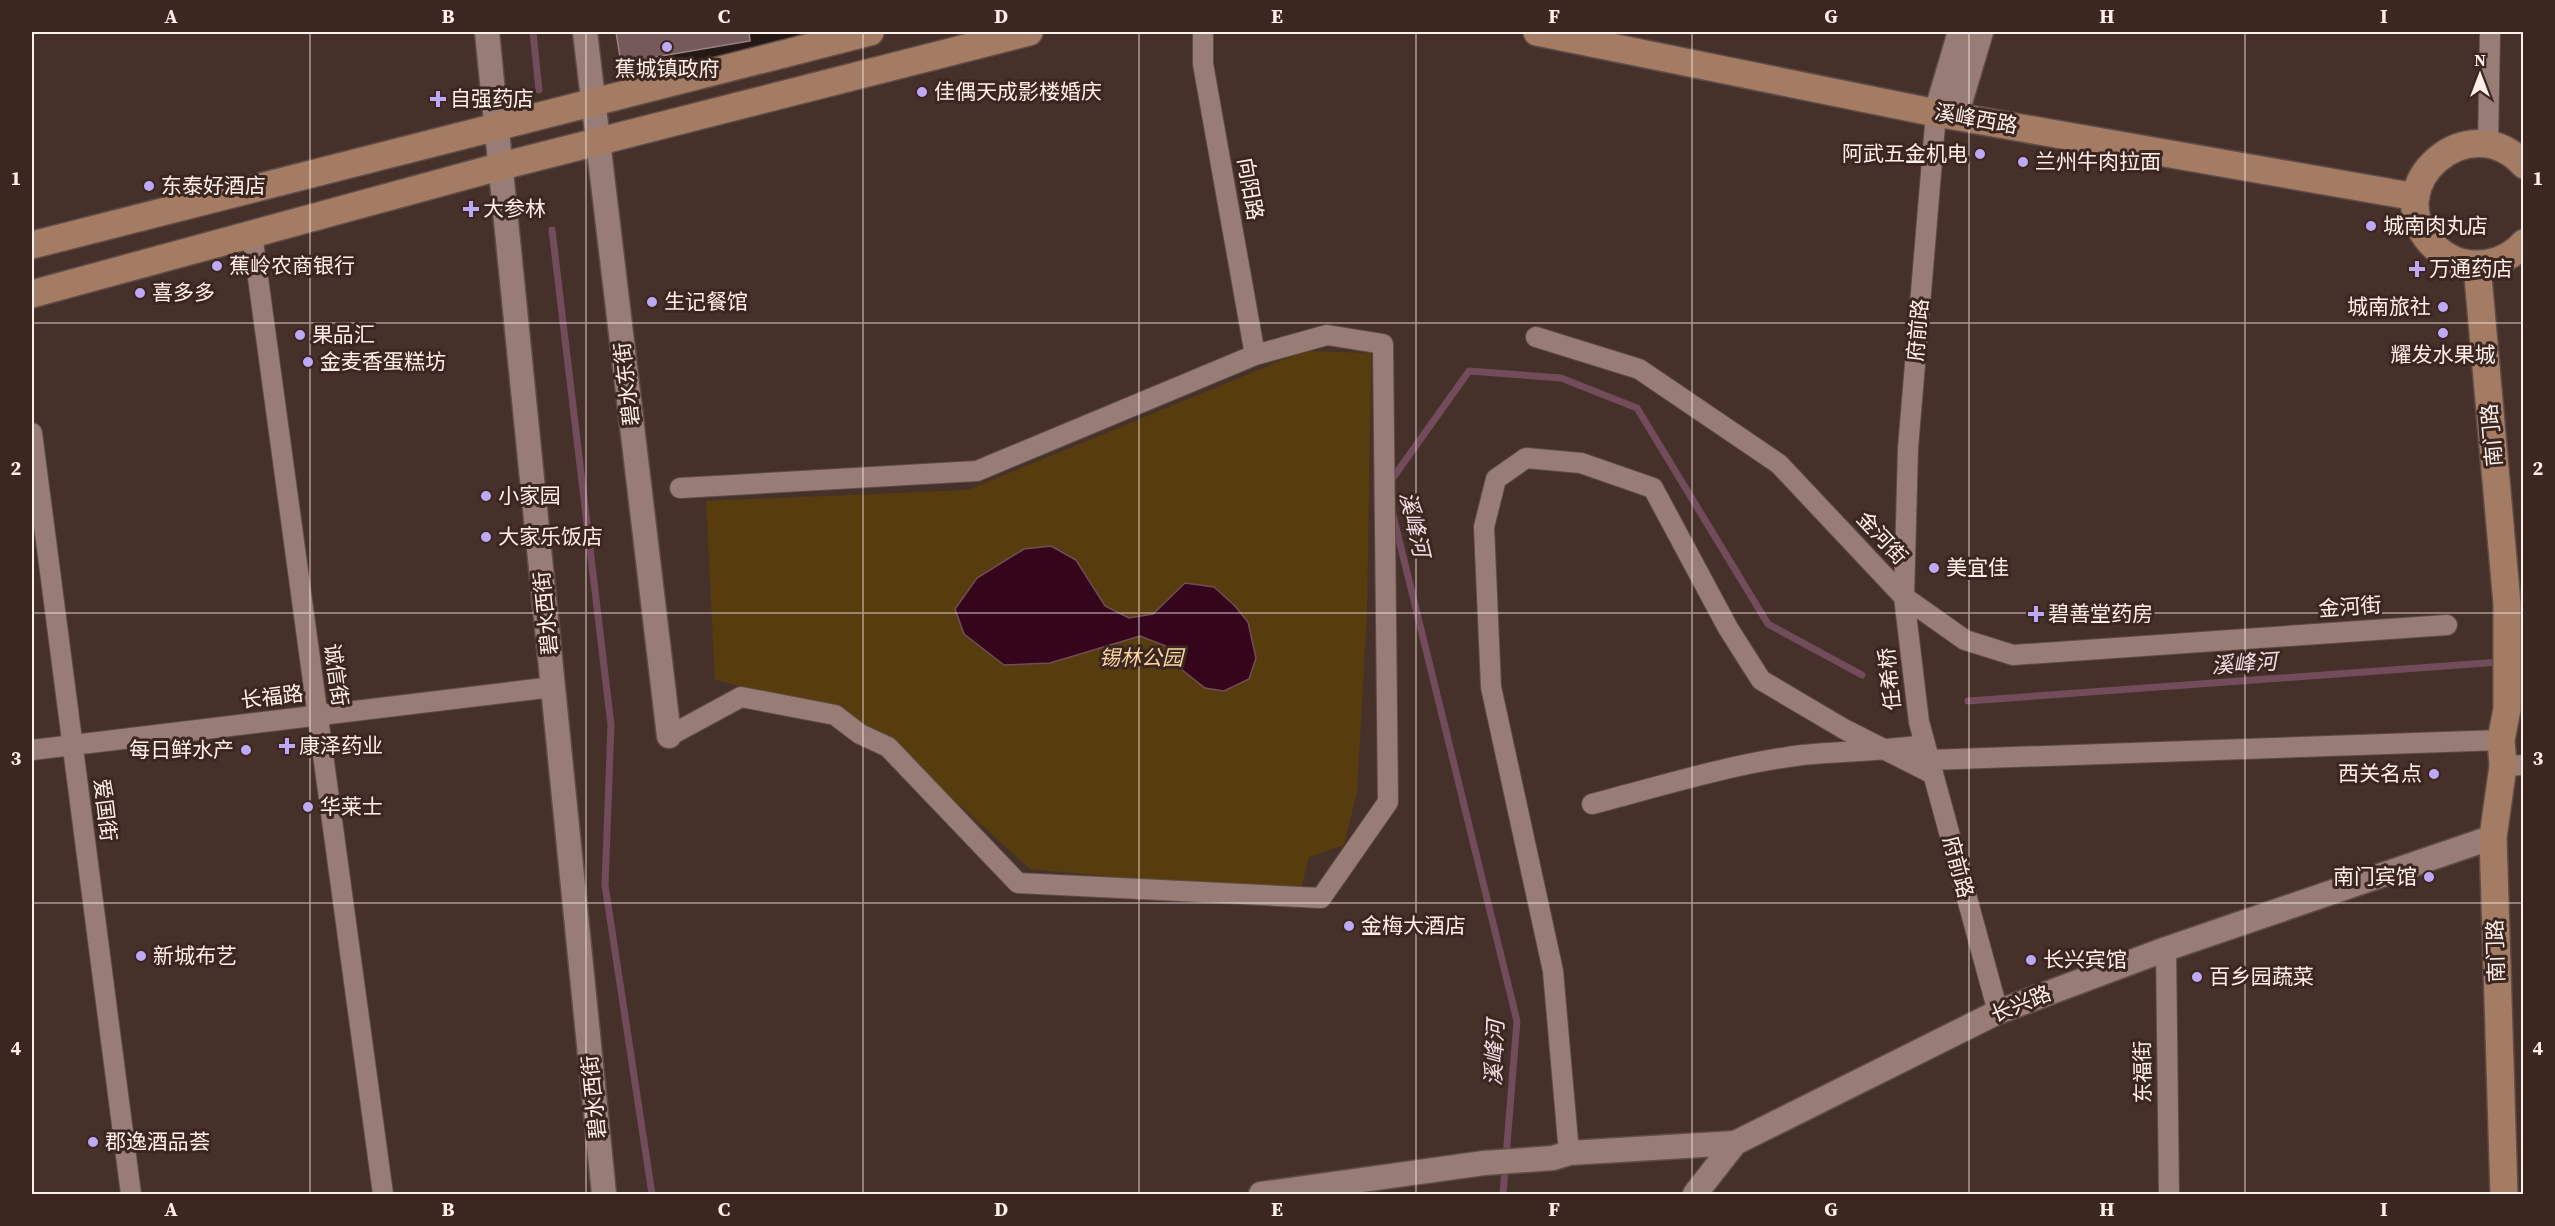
<svg xmlns="http://www.w3.org/2000/svg" width="2555" height="1226" font-family="'Source Serif 4','Noto Sans SC',serif">
<rect width="100%" height="100%" fill="#46302a"/>
<path fill="#573d0e" d="M1304 351 1371 353 1367 613 1357 792 1344 845 1309 857 1300 894 1030 869 878 730 824 706 715 680 706 501 968 490Z"/>
<path fill="#35051c" stroke="#724c5a" stroke-width="1.5" d="M1051 546 1076 560 1105 606 1129 618 1153 614 1185 583 1214 587 1234 605 1248 622 1256 658 1249 679 1224 691 1205 688 1181 669 1166 646 1140 636 1050 663 1004 665 964 634 955 609 977 578 1024 549Z"/>
<path fill="#0007" d="M618 32H876L644 83 623 62Z"/>
<g fill="none" stroke-linecap="round" stroke-linejoin="round">
<path stroke="#724c5a" stroke-width="7" d="M533 32 539 90
M552 230 611 725 605 885 652 1194
M1390 482 1469 371 1561 378 1637 408 1768 624 1862 675
M1393 515 1517 1021 1503 1194
M1968 701 2500 662"/>
</g>
<path fill="#745a5b" stroke="#9f8383" stroke-width="1.5" d="M616 32H749L750 41 621 63Z"/>
<g fill="none" stroke-linecap="round" stroke-linejoin="round">
<g stroke="#5f4c46" stroke-width="22">
<path id="minor" d="M1203 32V64L1255 355
M1936 113 1908 448 1904 597 1919 722 1998 1012
M2488 145 2490 32
M252 234 383 1194
M1536 337 1639 369 1779 464 1904 597 1965 640 2013 655 2447 625
M32 433 131 1194
M669 736 741 697 835 715 860 734 888 747 1018 883 1321 898 1388 802 1383 344 1327 335 1255 355 977 471 680 488
M32 750 553 687
M1929 760 2501 740
M2503 766 2524 765
M1592 804C1661 786 1731 764 1802 755 1843 751 1884 751 1925 745
M2166 949 2169 1194
M1569 1153 1553 971 1491 687 1484 527 1496 479 1526 458 1581 463 1653 488 1728 628 1761 680 1844 729 1933 774"/>
</g>
<g stroke="#5f4c46" stroke-width="27">
<path id="tertiary" d="M487 32 604 1194
M585 32 669 736
M1936 113 1960 32
M1956 116 1981 32
M1261 1194 1484 1163 1553 1158 1569 1153 1735 1143 1998 1012 2166 949 2493 837
M1695 1194 1735 1143"/>
</g>
<g stroke="#5f4c46" stroke-width="30">
<path id="secondary" d="M1537 32 1936 113 2416 197
M2524 165C2470 105 2379 184 2430 242 2440 253 2451 261 2465 263 2487 267 2509 260 2524 243
M32 245 870 32
M2477 265 2507 604V709L2501 740 2503 766 2493 837 2504 1194
M32 294 502 166 1029 32"/>
</g>
<use href="#minor" stroke="#977d75" stroke-width="20"/>
<use href="#tertiary" stroke="#977d75" stroke-width="24"/>
<use href="#secondary" stroke="#a47b63" stroke-width="27"/>
</g>
<path fill="none" stroke="#fff0ec" stroke-width="1.5" stroke-opacity="0.55" d="M310 32V1194M586 32V1194M863 32V1194M1139 32V1194M1416 32V1194M1692 32V1194M1969 32V1194M2245 32V1194M32 323H2524M32 613H2524M32 903H2524"/>
<g fill="#bda9f5" stroke="#3c2620" stroke-width="2">
<circle cx="667" cy="47" r="6"/>
<circle cx="922" cy="92" r="6"/>
<path d="M435 90h6v6h6v6h-6v6h-6v-6h-6v-6h6z"/>
<circle cx="1980" cy="154" r="6"/>
<circle cx="2023" cy="162" r="6"/>
<circle cx="149" cy="186" r="6"/>
<path d="M468 200h6v6h6v6h-6v6h-6v-6h-6v-6h6z"/>
<circle cx="2371" cy="226" r="6"/>
<circle cx="217" cy="266" r="6"/>
<path d="M2414 260h6v6h6v6h-6v6h-6v-6h-6v-6h6z"/>
<circle cx="140" cy="293" r="6"/>
<circle cx="652" cy="302" r="6"/>
<circle cx="2443" cy="307" r="6"/>
<circle cx="2443" cy="333" r="6"/>
<circle cx="300" cy="335" r="6"/>
<circle cx="308" cy="362" r="6"/>
<circle cx="486" cy="496" r="6"/>
<circle cx="486" cy="537" r="6"/>
<circle cx="1934" cy="568" r="6"/>
<path d="M2033 605h6v6h6v6h-6v6h-6v-6h-6v-6h6z"/>
<path d="M284 737h6v6h6v6h-6v6h-6v-6h-6v-6h6z"/>
<circle cx="246" cy="750" r="6"/>
<circle cx="2434" cy="774" r="6"/>
<circle cx="308" cy="807" r="6"/>
<circle cx="2429" cy="877" r="6"/>
<circle cx="1349" cy="926" r="6"/>
<circle cx="141" cy="956" r="6"/>
<circle cx="2031" cy="960" r="6"/>
<circle cx="2197" cy="977" r="6"/>
<circle cx="93" cy="1142" r="6"/>
</g>
<g text-anchor="middle" stroke-width="6" stroke-linejoin="round" paint-order="stroke">
<g font-size="21" fill="#fff0ec" stroke="#3c2620" text-anchor="start">
<text x="667" y="76" text-anchor="middle">蕉城镇政府</text>
<text x="934" y="99">佳偶天成影楼婚庆</text>
<text x="450" y="106">自强药店</text>
<text x="1968" y="161" text-anchor="end">阿武五金机电</text>
<text x="2035" y="169">兰州牛肉拉面</text>
<text x="161" y="193">东泰好酒店</text>
<text x="483" y="216">大参林</text>
<text x="2383" y="233">城南肉丸店</text>
<text x="229" y="273">蕉岭农商银行</text>
<text x="2429" y="276">万通药店</text>
<text x="152" y="300">喜多多</text>
<text x="664" y="309">生记餐馆</text>
<text x="2431" y="314" text-anchor="end">城南旅社</text>
<text x="312" y="342">果品汇</text>
<text x="2443" y="362" text-anchor="middle">耀发水果城</text>
<text x="320" y="369">金麦香蛋糕坊</text>
<text x="498" y="503">小家园</text>
<text x="498" y="544">大家乐饭店</text>
<text x="1946" y="575">美宜佳</text>
<text x="2048" y="621">碧善堂药房</text>
<text x="299" y="753">康泽药业</text>
<text x="234" y="757" text-anchor="end">每日鲜水产</text>
<text x="2422" y="781" text-anchor="end">西关名点</text>
<text x="320" y="814">华莱士</text>
<text x="2417" y="884" text-anchor="end">南门宾馆</text>
<text x="1361" y="933">金梅大酒店</text>
<text x="153" y="963">新城布艺</text>
<text x="2043" y="967">长兴宾馆</text>
<text x="2209" y="984">百乡园蔬菜</text>
<text x="105" y="1149">郡逸酒品荟</text>
</g>
<g font-size="21" fill="#fff0ec" stroke="#3c2620">
<text transform="translate(1976 119) rotate(10)" y="7">溪峰西路</text>
<text transform="translate(1250 189) rotate(80)" y="7">向阳路</text>
<text transform="translate(1918 330) rotate(-85)" y="7">府前路</text>
<text transform="translate(627 384) rotate(-97)" y="7">碧水东街</text>
<text transform="translate(2492 435) rotate(-95)" y="7">南门路</text>
<text transform="translate(1882 538) rotate(47)" y="7">金河街</text>
<text transform="translate(2350 607) rotate(-4)" y="7">金河街</text>
<text transform="translate(546 613) rotate(-96)" y="7">碧水西街</text>
<text transform="translate(336 675) rotate(82)" y="7">诚信街</text>
<text transform="translate(1890 679) rotate(-96)" y="7">任希桥</text>
<text transform="translate(272 697) rotate(-7)" y="7">长福路</text>
<text transform="translate(105 810) rotate(83)" y="7">爱国街</text>
<text transform="translate(1958 867) rotate(75)" y="7">府前路</text>
<text transform="translate(2496 951) rotate(-92)" y="7">南门路</text>
<text transform="translate(2021 1004) rotate(-22)" y="7">长兴路</text>
<text transform="translate(2143 1072) rotate(-91)" y="7">东福街</text>
<text transform="translate(594 1097) rotate(-96)" y="7">碧水西街</text>
</g>
<g font-size="21" font-style="italic" fill="#f8d5a1" stroke="#3c2620">
<text x="1141" y="665">锡林公园</text>
</g>
<g font-size="22" font-style="italic" fill="#f3dde4" stroke="#3c2620">
<text transform="translate(1415 524) rotate(77)" y="8">溪峰河</text>
<text transform="translate(2244 663) rotate(-4)" y="8">溪峰河</text>
<text transform="translate(1494 1053) rotate(-88)" y="8">溪峰河</text>
</g>
</g>
<rect width="2555" height="1226" fill="none" stroke="#3c2620" stroke-width="66"/>
<g transform="translate(2480 75)" stroke="#3c2620" stroke-width="4.5" paint-order="stroke">
<path d="M0-4.5L10 22L0 15L-10 22Z" fill="#fff0ec"/>
<text y="-9" font-size="16" font-weight="bold" text-anchor="middle" fill="#fff0ec">N</text>
</g>
<rect x="33" y="33" width="2489" height="1160" fill="none" stroke="#fff0ec" stroke-width="2"/>
<g font-size="20" text-anchor="middle" font-weight="bold" fill="#fff0ec">
<text x="171" y="23">A</text>
<text x="448" y="23">B</text>
<text x="724" y="23">C</text>
<text x="1001" y="23">D</text>
<text x="1277" y="23">E</text>
<text x="1554" y="23">F</text>
<text x="1831" y="23">G</text>
<text x="2107" y="23">H</text>
<text x="2384" y="23">I</text>
<text x="16" y="185">1</text>
<text x="2538" y="185">1</text>
<text x="16" y="475">2</text>
<text x="2538" y="475">2</text>
<text x="16" y="765">3</text>
<text x="2538" y="765">3</text>
<text x="16" y="1055">4</text>
<text x="2538" y="1055">4</text>
<text x="171" y="1216">A</text>
<text x="448" y="1216">B</text>
<text x="724" y="1216">C</text>
<text x="1001" y="1216">D</text>
<text x="1277" y="1216">E</text>
<text x="1554" y="1216">F</text>
<text x="1831" y="1216">G</text>
<text x="2107" y="1216">H</text>
<text x="2384" y="1216">I</text>
</g>
</svg>
